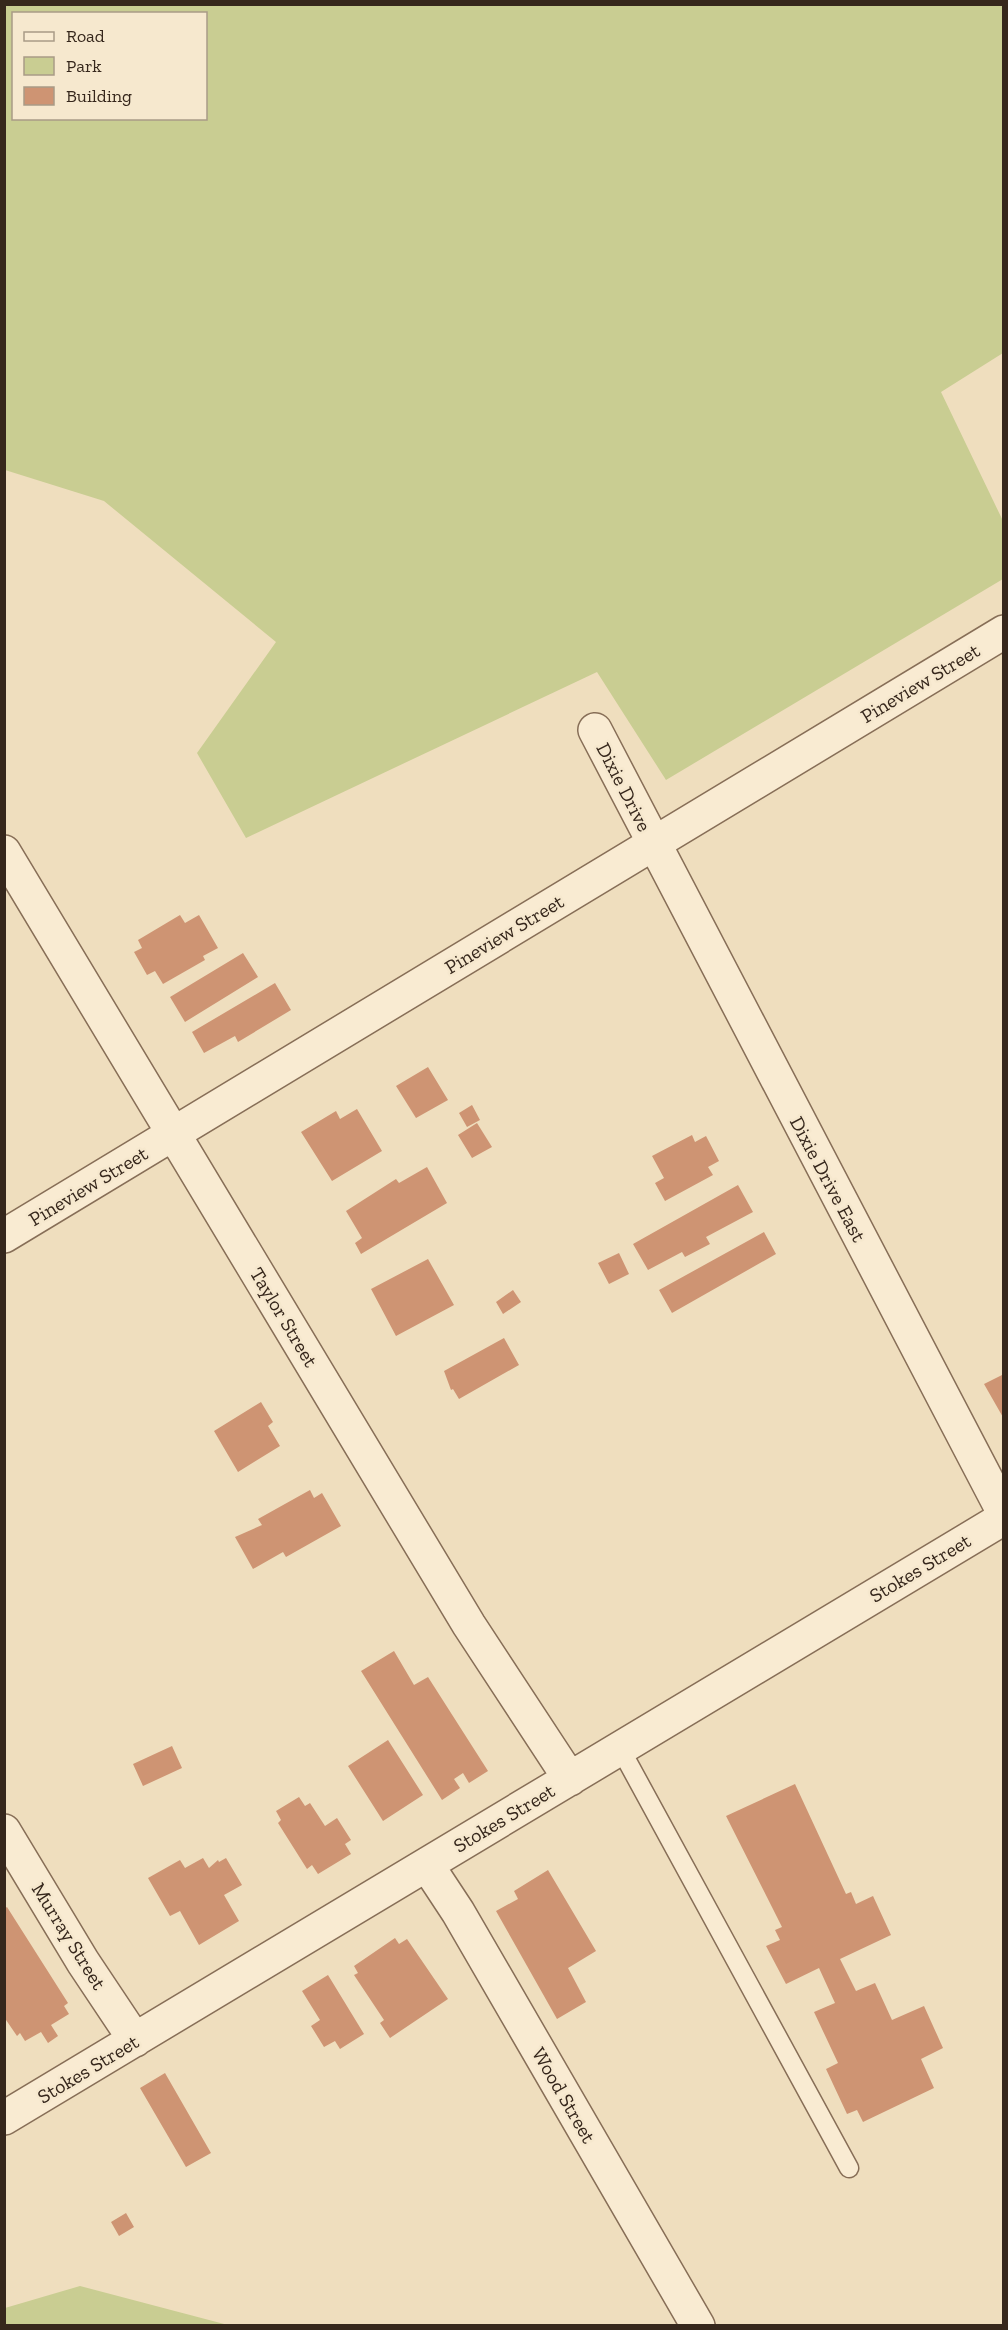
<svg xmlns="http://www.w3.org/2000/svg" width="1008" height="2330" font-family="'Zilla Slab',serif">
<rect width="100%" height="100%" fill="#efdebe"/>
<path fill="#c9cd92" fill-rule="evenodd" d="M4 5H1003V353L941 392 1003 521V579L666 780 597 672 246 838 197 753 276 642 104 501 5 470ZM14 14H206V118H14Z
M80 2286 228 2325H5V2308Z"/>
<path fill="#ce9473" d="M180 915 185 923 199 915 218 948 203 956 205 960 163 984 155 971 147 975 134 952 142 948 138 940Z
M243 953 258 977 185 1022 170 997Z
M275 983 291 1010 238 1042 235 1036 204 1053 192 1032Z
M428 1067 448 1100 416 1118 396 1086Z
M472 1105 480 1120 467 1127 459 1113Z
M357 1109 382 1151 332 1181 301 1132 336 1111 340 1119Z
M477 1123 492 1147 472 1158 458 1135Z
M692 1135 695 1142 706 1136 719 1161 708 1167 713 1175 665 1201 655 1183 664 1178 652 1156Z
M427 1167 447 1203 361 1254 355 1243 362 1238 346 1211 396 1179 399 1183Z
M738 1185 753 1212 706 1237 710 1244 685 1257 682 1252 648 1270 633 1244Z
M764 1232 776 1254 672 1313 659 1290Z
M619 1253 629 1274 609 1284 598 1263Z
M428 1259 454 1305 396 1336 371 1289Z
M513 1290 521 1302 503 1314 496 1302Z
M504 1338 519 1365 459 1399 453 1389 451 1390 444 1371Z
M1004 1374V1419L984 1384Z
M261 1402 273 1422 268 1426 280 1446 238 1472 214 1431Z
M310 1490 314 1498 322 1493 341 1526 286 1557 283 1552 253 1569 235 1537 262 1525 258 1519Z
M394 1651 414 1685 428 1677 488 1771 469 1783 463 1773 454 1779 460 1788 442 1800 361 1671Z
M388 1740 423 1795 383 1821 348 1766Z
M172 1746 182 1768 143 1786 133 1764Z
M795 1784 846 1894 851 1892 856 1904 873 1896 891 1935 840 1959 856 1991 875 1983 892 2020 924 2006 943 2048 921 2059 934 2088 863 2122 857 2110 847 2114 826 2069 838 2063 814 2012 835 2003 819 1968 786 1984 766 1946 780 1940 775 1930 782 1927 726 1816Z
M299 1797 305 1806 310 1803 325 1826 337 1818 351 1840 345 1844 351 1854 318 1874 312 1865 307 1869 278 1823 281 1820 276 1811Z
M203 1858 209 1868 218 1860 219 1862 226 1858 242 1885 224 1895 239 1921 199 1945 180 1911 170 1916 148 1878 180 1860 185 1868Z
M548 1870 596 1951 568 1968 586 2002 557 2019 496 1911 518 1899 514 1891Z
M7 1907 68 2003 64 2006 69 2014 51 2025 58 2036 48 2043 41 2032 25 2041 20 2033 17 2036 4 2017V1909Z
M395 1938 399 1944 407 1939 448 1999 390 2038 380 2023 384 2020 354 1975 358 1973 354 1966Z
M328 1975 364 2034 340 2049 335 2041 324 2047 311 2026 320 2020 302 1991Z
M165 2073 211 2153 186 2167 140 2088Z
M126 2213 134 2227 119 2236 111 2222Z"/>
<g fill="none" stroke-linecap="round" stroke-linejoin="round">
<g stroke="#876e57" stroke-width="21">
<path id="lane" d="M620 1748 849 2168"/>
</g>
<g stroke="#876e57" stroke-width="36">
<path id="street" d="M595 730 1004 1513
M4 852 469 1625 570 1779
M4 1236 1004 632
M4 1831 83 1962 135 2040
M427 1865 458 1912 698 2326
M4 2118 1004 1518"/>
</g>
<use href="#lane" stroke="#f9ebd2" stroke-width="18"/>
<use href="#street" stroke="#f9ebd2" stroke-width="33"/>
</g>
<g text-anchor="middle" stroke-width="5" stroke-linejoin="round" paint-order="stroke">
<g font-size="20" fill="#36271c" stroke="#f6e8ce">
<text transform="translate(920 683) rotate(-31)" y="7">Pineview Street</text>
<text transform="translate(624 787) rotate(63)" y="7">Dixie Drive</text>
<text transform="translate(504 934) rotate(-31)" y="7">Pineview Street</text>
<text transform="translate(828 1179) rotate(62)" y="7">Dixie Drive East</text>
<text transform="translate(88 1186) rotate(-31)" y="7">Pineview Street</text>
<text transform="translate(284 1317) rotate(59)" y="7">Taylor Street</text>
<text transform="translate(920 1568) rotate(-31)" y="7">Stokes Street</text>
<text transform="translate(504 1818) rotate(-31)" y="7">Stokes Street</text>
<text transform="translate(69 1936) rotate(58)" y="7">Murray Street</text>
<text transform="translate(88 2069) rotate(-31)" y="7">Stokes Street</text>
<text transform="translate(564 2095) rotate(60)" y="7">Wood Street</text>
</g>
</g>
<rect width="1008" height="2330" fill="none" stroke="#36271c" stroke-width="12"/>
<rect x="12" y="12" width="195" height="108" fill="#f6e8ce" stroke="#a99b87" stroke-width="1.5"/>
<rect x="24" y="32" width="30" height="9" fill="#f9ebd2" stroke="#a99b87" stroke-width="1.5"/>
<text x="66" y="42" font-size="18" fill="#36271c">Road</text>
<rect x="24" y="57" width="30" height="18" fill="#c9cd92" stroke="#a99b87" stroke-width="1.5"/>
<text x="66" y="72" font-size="18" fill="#36271c">Park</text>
<rect x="24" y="87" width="30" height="18" fill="#ce9473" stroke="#a99b87" stroke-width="1.5"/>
<text x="66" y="102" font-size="18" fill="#36271c">Building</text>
</svg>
